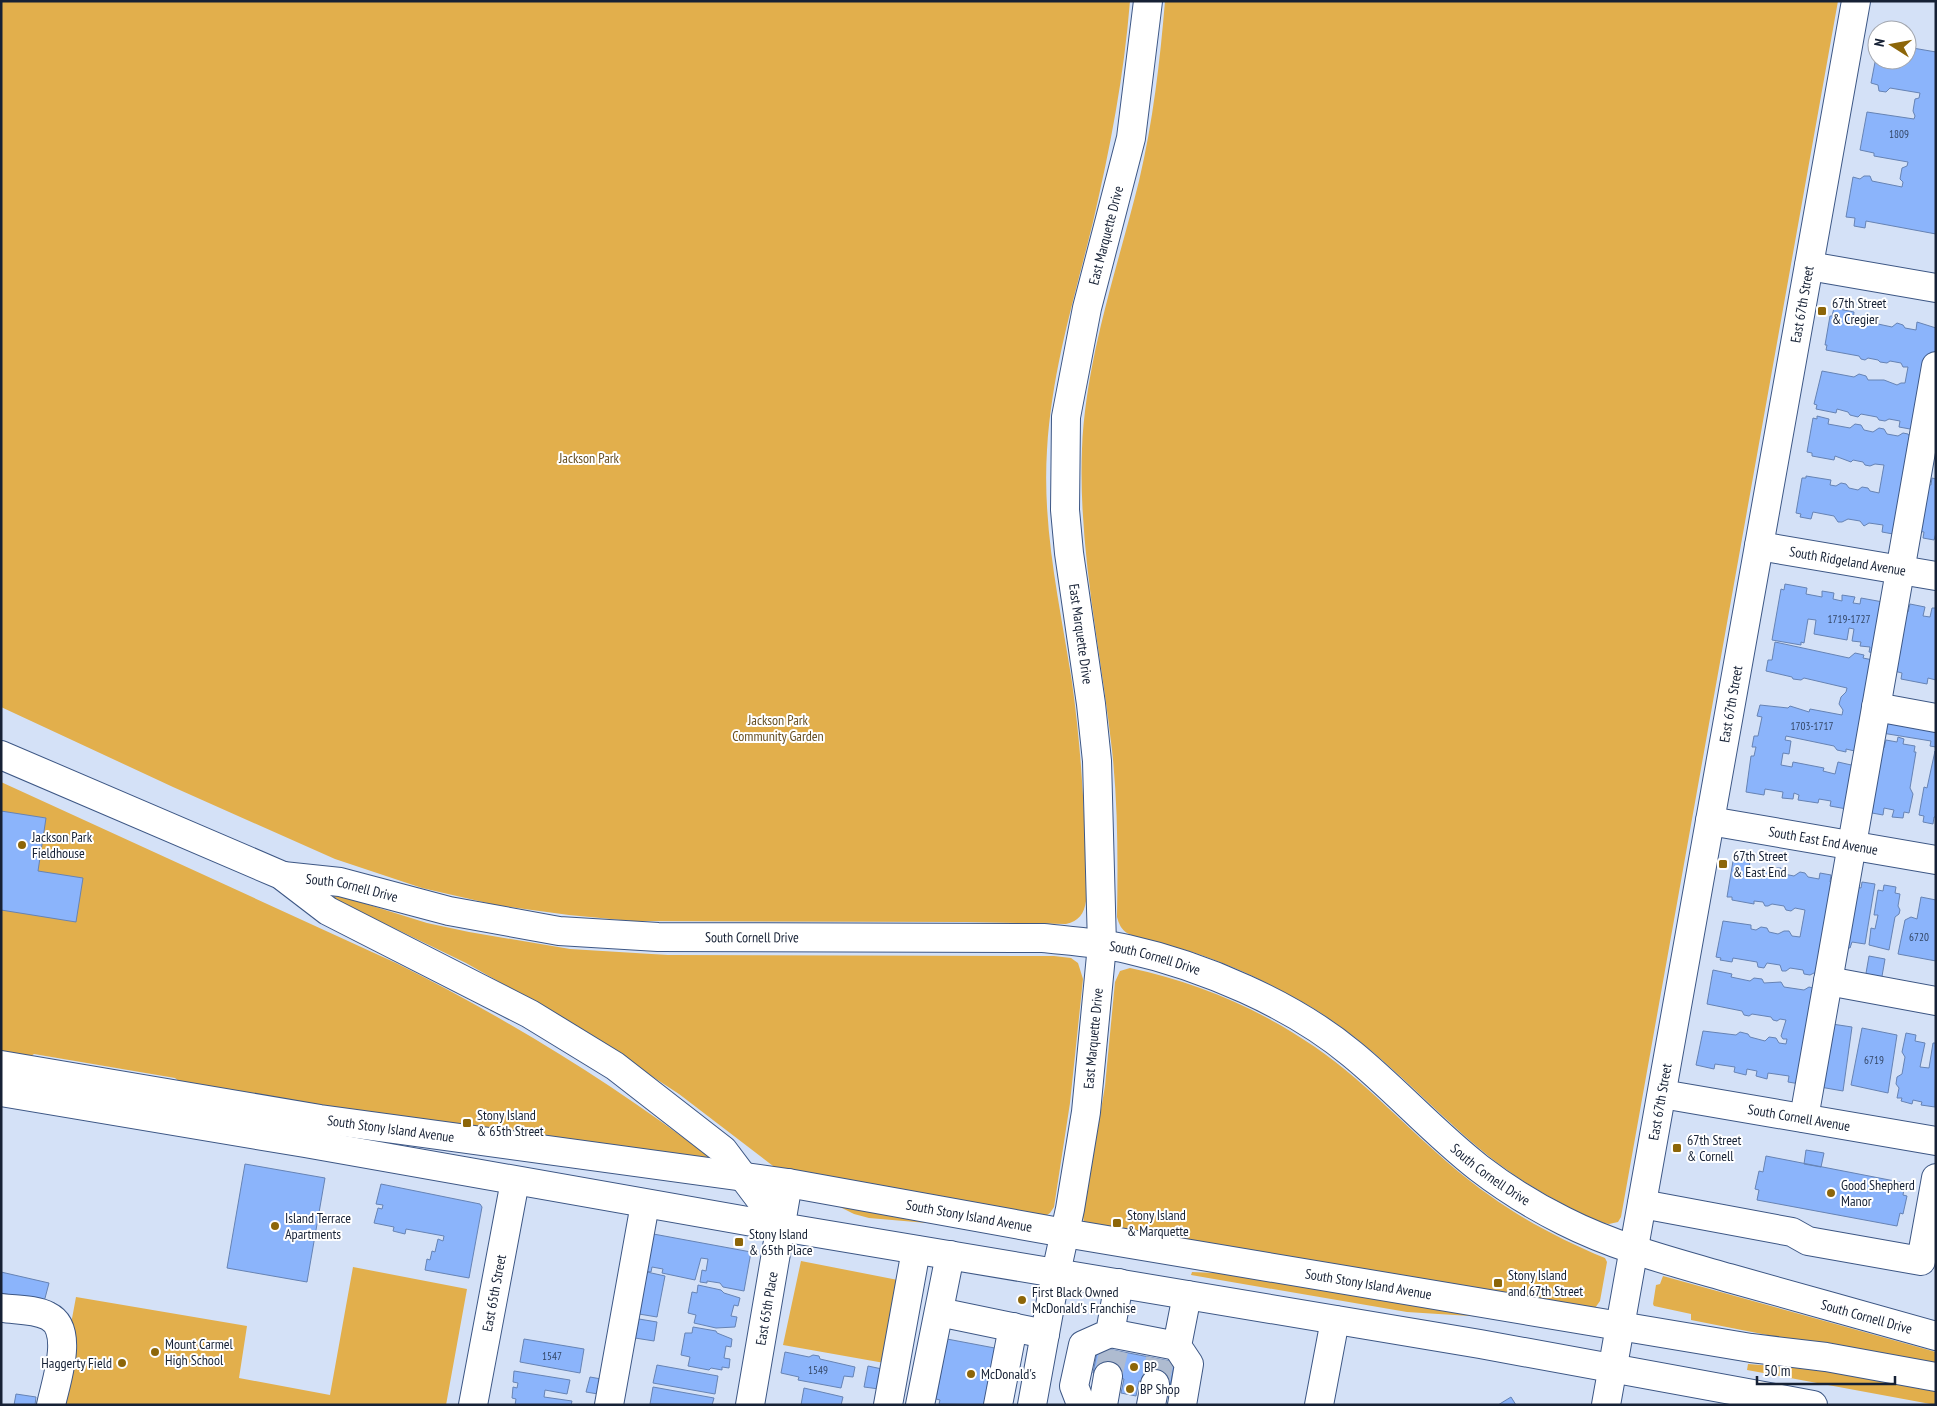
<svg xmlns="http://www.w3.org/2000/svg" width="1937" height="1406" font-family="'PT Sans Narrow',sans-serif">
<rect width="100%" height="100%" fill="#d4e1f7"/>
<path fill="#e2af4c" d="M1 1H1130C1124 76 1110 149 1093 222 1074 300 1052 369 1047 450 1042 529 1060 605 1072 682 1082 755 1086 827 1086 901 1084 914 1079 921 1066 924L965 922 632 921 569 915 496 905 422 888 335 859 173 787 1 707Z
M1165 1H1838L1621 1217 1618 1222 1609 1224 1599 1222C1558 1203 1515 1179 1480 1149 1422 1100 1372 1042 1306 1004 1269 983 1232 965 1192 952 1174 946 1143 941 1127 933 1121 929 1119 924 1117 917 1118 862 1118 805 1112 750 1101 650 1078 550 1082 449 1086 357 1117 270 1139 181 1153 122 1160 61 1165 1Z
M1 782 396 963C506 1018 611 1082 709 1157L707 1159 189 1089 175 1078 34 1054 25 1060 1 1056Z
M334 894 427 923 469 932 570 949 668 955 1054 956 1071 958 1078 963 1083 979 1070 1103 1054 1207 1050 1213 1044 1217 777 1169 679 1094 566 1020 466 963 334 899Z
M1130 968C1211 985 1292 1023 1355 1078 1399 1116 1442 1162 1489 1195 1525 1221 1564 1241 1605 1258L1607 1262 1600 1301 1595 1308 1087 1224 1084 1222 1083 1217 1105 1086 1115 982 1120 971Z
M834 1204 962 1226 869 1218 854 1214Z
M801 1261 903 1281 890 1364 783 1345Z
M353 1267 467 1289 446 1405H56L76 1297 247 1326 239 1378 330 1395Z
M1192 1272 1264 1275 1486 1317 1407 1312 1191 1275Z
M1663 1276 1936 1352V1368L1691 1320V1314L1654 1306 1653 1304 1656 1285 1660 1284Z
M1748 1364 1837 1371 1936 1390V1405L1747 1370Z"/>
<path fill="#8bb4fb" stroke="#6683b4" d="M1907 47 1936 52V234L1866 221 1865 228 1854 226 1855 218 1846 217 1853 177 1860 179 1864 176H1870L1872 181 1902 187 1903 182 1900 179 1902 168 1907 166 1908 162 1874 156V153L1860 150 1867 112 1914 119 1915 116 1913 111 1915 99 1919 98 1920 93 1890 88 1886 92 1879 91 1878 85 1871 83 1877 52V60H1907Z
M1834 308 1854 312 1853 320 1864 321 1868 319 1876 320 1878 324 1892 327 1897 323 1903 325 1905 328 1916 330 1917 322 1936 328V353L1921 431 1899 427 1900 421 1889 419 1885 421 1879 420 1877 417 1861 414 1858 417 1850 415 1848 412 1837 409 1836 413 1816 409 1817 405 1814 404 1822 371 1854 377 1859 374 1866 376 1868 380H1884L1897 385 1901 383H1905L1908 367H1903L1901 363 1890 361 1887 363 1880 362 1878 360 1868 358 1865 360 1861 359 1859 356 1826 350 1827 345H1825L1830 316H1832Z
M1817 416 1829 419 1828 424 1850 428 1855 424 1861 425 1864 430 1873 432 1879 428 1884 429 1887 434 1898 436 1903 433 1908 434 1910 437 1893 534 1882 532 1883 525 1869 523 1864 526 1860 521 1848 519 1842 522H1838L1834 516 1813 512 1811 519 1800 517 1801 514 1796 513 1802 478H1806V476L1831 480 1830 485 1836 486 1841 483 1846 484 1849 488 1858 490 1862 487 1868 488 1870 491 1879 493 1884 465 1875 464 1870 466 1865 465 1863 462 1853 460 1851 462 1835 456 1834 460 1812 456V453L1807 452 1813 418 1817 419Z
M1932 478 1936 479V533L1934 540 1923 538 1924 532 1918 531 1927 485H1931Z
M1785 584 1807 588 1806 594 1822 597V591L1834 593 1833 599 1842 601V595L1855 597 1853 603 1860 604 1861 598 1883 602 1881 654 1869 652 1870 647 1860 646 1861 642 1852 641 1854 629 1849 628 1847 640 1814 634 1816 620 1808 619 1804 643 1801 642V645L1772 640 1781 589 1784 590Z
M1910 604 1925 607 1923 616 1930 617 1932 608H1936V680L1928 678 1927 684 1901 679 1902 673 1894 671 1905 612H1908Z
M1775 642 1849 658 1855 653 1864 655 1863 658 1873 660 1859 752 1846 749V752L1837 750 1834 746 1786 736 1785 740 1791 741 1789 754 1783 753 1781 765 1792 767 1793 762 1824 768 1823 771 1835 774 1838 762 1860 767 1852 810 1830 806 1831 801 1819 799 1818 803 1798 800 1799 795 1794 793 1793 799 1782 798 1783 792 1765 789 1764 795 1746 792 1751 756H1754L1756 747H1752L1754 736H1758L1762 717 1757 716 1760 705 1788 708 1790 706 1809 712 1810 709 1842 715 1843 710 1839 704 1841 697 1846 692 1847 688 1804 678 1801 680 1793 679 1792 677 1766 671 1768 660H1772Z
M1885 716 1936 726V747L1930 746 1931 741 1882 733Z
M1898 737 1904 739 1903 744 1915 746 1914 752H1916L1910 788 1913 794 1909 813 1904 812 1903 818 1892 817 1894 810 1884 808 1883 815 1872 813 1873 806 1869 805 1883 747 1884 748 1886 740 1897 742Z
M1935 751 1936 817H1934L1933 824 1923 822 1924 816 1919 815 1924 787 1927 788Z
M1 811 46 818 38 871 83 878 76 922 1 910Z
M1738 859 1750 861 1749 869 1770 872 1777 868H1781L1784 874 1794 876 1800 872 1805 873 1808 877 1819 879 1820 873 1831 875 1830 882 1839 883 1823 974 1814 973 1810 975 1804 974 1803 970 1790 968 1786 971H1782L1780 965 1767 963 1764 968 1758 967 1757 962 1733 958 1732 962 1720 960 1721 958 1716 957 1723 921 1751 925V929L1756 930 1761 927 1767 928 1769 932 1778 934 1784 931H1789L1792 936 1800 937 1805 910 1795 908 1791 911 1786 910 1784 906 1772 904 1768 906H1765L1763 902 1754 901V904L1732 900V897H1727L1733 861 1738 862Z
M1862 882 1875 884 1865 944 1852 942 1850 948 1845 947 1856 887 1861 888Z
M1884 885 1896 887 1895 893 1900 894 1898 906 1900 910 1899 914 1895 917 1889 950 1869 945 1871 928 1875 929 1878 915H1874L1878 890 1883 891Z
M1921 897 1936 900V961L1898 954 1905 920 1911 917 1917 919Z
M1869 956 1885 959 1881 982 1865 979Z
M1713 970 1732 974 1731 977 1750 981 1754 978 1762 979 1764 983 1781 982 1784 987 1804 990 1809 987 1813 988 1800 1084 1788 1082 1789 1076 1768 1073 1767 1079 1756 1076 1757 1071 1747 1069 1746 1075 1734 1072 1735 1067 1715 1064 1714 1069 1696 1065 1703 1031 1736 1035 1740 1032 1748 1034 1750 1037 1765 1041 1769 1037 1776 1038 1779 1043 1786 1044 1787 1039H1783L1781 1036 1786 1020 1780 1019 1777 1021 1773 1020 1771 1017 1752 1014 1749 1016 1744 1015 1742 1011 1707 1004Z
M1832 1024 1852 1027 1843 1091 1820 1087Z
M1862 1028 1897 1035 1888 1093 1851 1085Z
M1906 1033 1916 1035 1915 1041 1925 1043 1920 1067 1929 1068 1933 1043H1936L1935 1107 1921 1105 1922 1102 1913 1100 1912 1104 1901 1101 1902 1098H1897L1899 1088 1896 1084 1897 1077 1902 1074 1905 1057 1902 1052Z
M1806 1150 1824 1153 1821 1167 1804 1164Z
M1766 1156 1905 1183 1903 1195 1907 1196 1903 1214 1900 1213 1897 1226 1757 1200 1759 1190 1755 1189 1759 1171 1763 1172Z
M245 1164 325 1178 307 1282 227 1268Z
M381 1184 480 1204 482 1207 469 1278 425 1270 427 1259 430 1260 432 1251 435 1252 438 1239 443 1241 444 1236 406 1229 405 1234 393 1231 394 1227 374 1223 378 1208 382 1209 383 1205 376 1204Z
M648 1233 751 1252 744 1291 723 1287 720 1283 707 1281V1283L700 1282 702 1270 706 1271 708 1259 701 1258 695 1280 662 1273 663 1269 652 1267 651 1272 640 1270Z
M1 1272 49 1283 44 1302 1 1293Z
M647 1272 665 1276 657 1317 639 1314Z
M698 1285 721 1290 724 1293 740 1298 738 1306 734 1305 731 1316 737 1317 735 1327 716 1328 694 1323 696 1315 688 1313 692 1292 697 1293Z
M639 1319 657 1322 654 1341 635 1338Z
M693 1327 716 1331 717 1333 732 1339 731 1347 726 1346 724 1358 730 1359 729 1368 722 1367V1370L711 1368 709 1370 688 1366 690 1357 681 1355 685 1333H692Z
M524 1339 584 1349 580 1373 520 1362Z
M947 1339 1000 1349 991 1405 939 1404 940 1400 936 1399Z
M1098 1347 1175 1362 1170 1387 1139 1381 1136 1396 1121 1393 1124 1379 1093 1373Z
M785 1352 809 1357 813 1355 819 1356 820 1359 855 1367 853 1377 844 1376 841 1388 798 1380 799 1377 781 1373Z
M657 1365 718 1376 715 1394 653 1383Z
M868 1366 882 1369 879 1389 864 1387Z
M514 1371 570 1380 567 1394 545 1390 544 1397 572 1401 571 1405H515L516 1399 512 1398 513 1387 517 1388 518 1383 513 1382Z
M590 1377 607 1380 604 1395 586 1392Z
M653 1387 714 1398 712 1405 650 1404Z
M804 1388 843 1397 841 1405H801Z
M16 1394 36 1397 35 1405H14Z
M1511 1397 1516 1405H1498Z"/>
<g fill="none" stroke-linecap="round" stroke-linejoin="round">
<path stroke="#aebbd0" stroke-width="28" stroke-dasharray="28 14" stroke-linecap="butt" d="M1108 1376 1114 1350
M1155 1384 1160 1359"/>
<g stroke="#3d5785" stroke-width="30">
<g id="minor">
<path d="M1809 266 1936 288"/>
<path id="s1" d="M1759 546 1936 576"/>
<path d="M1876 707 1936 718"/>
<path id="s2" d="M1710 821 1936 860"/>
<path d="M1828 981 1936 1001"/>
<path id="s3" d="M1662 1094 1936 1141"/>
<path d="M1804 1118 1936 366"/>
<path d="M1642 1204 1792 1232 1808 1241 1921 1261 1936 1178"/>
<path d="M2 1308C16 1310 35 1309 48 1316 75 1329 56 1381 51 1405"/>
<path d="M939 1312 1045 1334"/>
<path d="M1110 1333 1177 1346"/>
<path id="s4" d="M473 1405 515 1181"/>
<path d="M609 1405 645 1204"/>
<path id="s5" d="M750 1405 788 1183"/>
<path d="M888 1405 916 1250"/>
<path d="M920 1405 950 1255"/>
<path d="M998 1405 1013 1327"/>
<path id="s6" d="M1032 1405 1056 1273 1070 1209 1086 1112 1102 945 1097 761 1091 704 1069 553 1065 510 1066 417 1087 308 1131 138 1148 1"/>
<path d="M1083 1405 1081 1404 1074 1386 1083 1345 1110 1333 1119 1283"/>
<path d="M1103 1405 1108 1376"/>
<path d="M1151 1405 1155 1384"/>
<path d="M1182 1405 1189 1364 1177 1346 1187 1295"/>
<path d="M1319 1405 1335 1320"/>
<path id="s7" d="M1606 1405 1856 1"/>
</g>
</g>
<g stroke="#3d5785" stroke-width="30">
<g id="major">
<path id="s8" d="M1 1065 320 1119 788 1183 1065 1233 1751 1348 1826 1357 1936 1377"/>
<path d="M1 1092 305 1143 781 1227"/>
</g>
</g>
<g stroke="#3d5785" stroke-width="30">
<g id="highway">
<path d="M1 755 281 875 328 911 530 1014 615 1066 723 1150 781 1227 1480 1344 1813 1405"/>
<path id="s9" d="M283 876 340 882 449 911 559 931 658 937 1043 938C1071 941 1100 943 1127 949 1203 966 1292 1004 1352 1054 1396 1090 1434 1133 1479 1168 1505 1188 1534 1206 1564 1221 1615 1247 1673 1262 1729 1278 1798 1297 1867 1317 1936 1336"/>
</g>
</g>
<use href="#minor" stroke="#fff" stroke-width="28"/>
<use href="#major" stroke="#fff" stroke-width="28"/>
<use href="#highway" stroke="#fff" stroke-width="28"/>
</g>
<g fill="#8d6609" stroke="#fff" stroke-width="2">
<rect x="1817" y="306" width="10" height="10" rx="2.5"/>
<circle cx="22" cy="845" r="5"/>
<rect x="1718" y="859" width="10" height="10" rx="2.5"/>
<rect x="462" y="1118" width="10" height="10" rx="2.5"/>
<rect x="1672" y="1143" width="10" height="10" rx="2.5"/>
<circle cx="1831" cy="1193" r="5"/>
<rect x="1112" y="1218" width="10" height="10" rx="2.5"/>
<circle cx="275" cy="1226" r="5"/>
<rect x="734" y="1237" width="10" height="10" rx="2.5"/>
<rect x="1493" y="1278" width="10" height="10" rx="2.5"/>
<circle cx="1022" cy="1300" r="5"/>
<circle cx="155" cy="1352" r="5"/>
<circle cx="122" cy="1363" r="5"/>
<circle cx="1134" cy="1367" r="5"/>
<circle cx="971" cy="1374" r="5"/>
<circle cx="1130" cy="1389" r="5"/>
</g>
<g text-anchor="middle" stroke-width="4" stroke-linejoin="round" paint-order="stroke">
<g font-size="11" fill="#334666">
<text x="1899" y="138">1809</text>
<text x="1849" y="623">1719-1727</text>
<text x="1812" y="730">1703-1717</text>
<text x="1919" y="941">6720</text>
<text x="1874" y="1064">6719</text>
<text x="552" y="1360">1547</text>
<text x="818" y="1374">1549</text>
</g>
<g font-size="14" fill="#162135" stroke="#fff">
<text dy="5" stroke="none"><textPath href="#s6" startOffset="1182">East Marquette Drive</textPath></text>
<text dy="5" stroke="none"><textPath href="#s7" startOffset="1118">East 67th Street</textPath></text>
<text dy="5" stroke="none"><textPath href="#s1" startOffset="90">South Ridgeland Avenue</textPath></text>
<text transform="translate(1081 634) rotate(82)" y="5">East Marquette Drive</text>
<text dy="5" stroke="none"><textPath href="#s7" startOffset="712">East 67th Street</textPath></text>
<text dy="5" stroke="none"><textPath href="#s2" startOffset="115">South East End Avenue</textPath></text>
<text dy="5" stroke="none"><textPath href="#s9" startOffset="70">South Cornell Drive</textPath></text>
<text dy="5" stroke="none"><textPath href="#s9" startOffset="475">South Cornell Drive</textPath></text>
<text dy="5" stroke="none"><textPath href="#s9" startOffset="880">South Cornell Drive</textPath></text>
<text dy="5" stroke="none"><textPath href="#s6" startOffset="372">East Marquette Drive</textPath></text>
<text dy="5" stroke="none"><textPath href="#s7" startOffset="308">East 67th Street</textPath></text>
<text dy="5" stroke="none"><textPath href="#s3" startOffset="139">South Cornell Avenue</textPath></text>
<text dy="5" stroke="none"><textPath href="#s8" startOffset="395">South Stony Island Avenue</textPath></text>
<text dy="5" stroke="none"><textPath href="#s9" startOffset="1285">South Cornell Drive</textPath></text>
<text dy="5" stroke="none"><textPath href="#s8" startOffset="980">South Stony Island Avenue</textPath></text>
<text dy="5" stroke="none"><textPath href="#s8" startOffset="1385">South Stony Island Avenue</textPath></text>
<text dy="5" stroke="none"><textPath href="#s4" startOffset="114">East 65th Street</textPath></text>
<text dy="5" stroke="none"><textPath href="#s5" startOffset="98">East 65th Place</textPath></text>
<text dy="5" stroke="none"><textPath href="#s9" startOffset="1690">South Cornell Drive</textPath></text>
</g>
<g font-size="14" fill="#162135" stroke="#fff" text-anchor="start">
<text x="1832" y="308">67th Street<tspan x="1832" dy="16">&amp; Cregier</tspan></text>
<text x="32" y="842">Jackson Park<tspan x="32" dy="16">Fieldhouse</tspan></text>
<text x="1733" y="861">67th Street<tspan x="1733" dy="16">&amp; East End</tspan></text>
<text x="477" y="1120">Stony Island<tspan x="477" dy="16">&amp; 65th Street</tspan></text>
<text x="1687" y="1145">67th Street<tspan x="1687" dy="16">&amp; Cornell</tspan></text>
<text x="1841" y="1190">Good Shepherd<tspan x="1841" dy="16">Manor</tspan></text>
<text x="1127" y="1220">Stony Island<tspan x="1127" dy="16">&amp; Marquette</tspan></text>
<text x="285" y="1223">Island Terrace<tspan x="285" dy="16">Apartments</tspan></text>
<text x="749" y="1239">Stony Island<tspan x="749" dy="16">&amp; 65th Place</tspan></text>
<text x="1508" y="1280">Stony Island<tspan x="1508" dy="16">and 67th Street</tspan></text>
<text x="1032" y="1297">First Black Owned<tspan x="1032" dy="16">McDonald's Franchise</tspan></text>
<text x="165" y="1349">Mount Carmel<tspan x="165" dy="16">High School</tspan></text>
<text x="112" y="1368" text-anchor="end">Haggerty Field</text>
<text x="1144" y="1372">BP</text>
<text x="981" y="1379">McDonald's</text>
<text x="1140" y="1394">BP Shop</text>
</g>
<g font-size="14" fill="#664f23" stroke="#fff">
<text x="589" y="463">Jackson Park</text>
<text x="778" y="725">Jackson Park<tspan x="778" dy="16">Community Garden</tspan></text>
</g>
</g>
<rect width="1937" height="1406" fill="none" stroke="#162135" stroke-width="5"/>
<g transform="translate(1892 45) rotate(281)"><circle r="24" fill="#ffffff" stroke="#a2a6ae"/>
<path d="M0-4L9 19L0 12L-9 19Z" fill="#8d6609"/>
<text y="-8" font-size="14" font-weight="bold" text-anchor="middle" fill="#162135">N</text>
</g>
<path d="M1757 1376v8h138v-8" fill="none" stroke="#162135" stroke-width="2.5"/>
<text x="1764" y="1376" font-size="15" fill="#162135" stroke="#ffffff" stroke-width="4" paint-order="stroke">50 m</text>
</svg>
